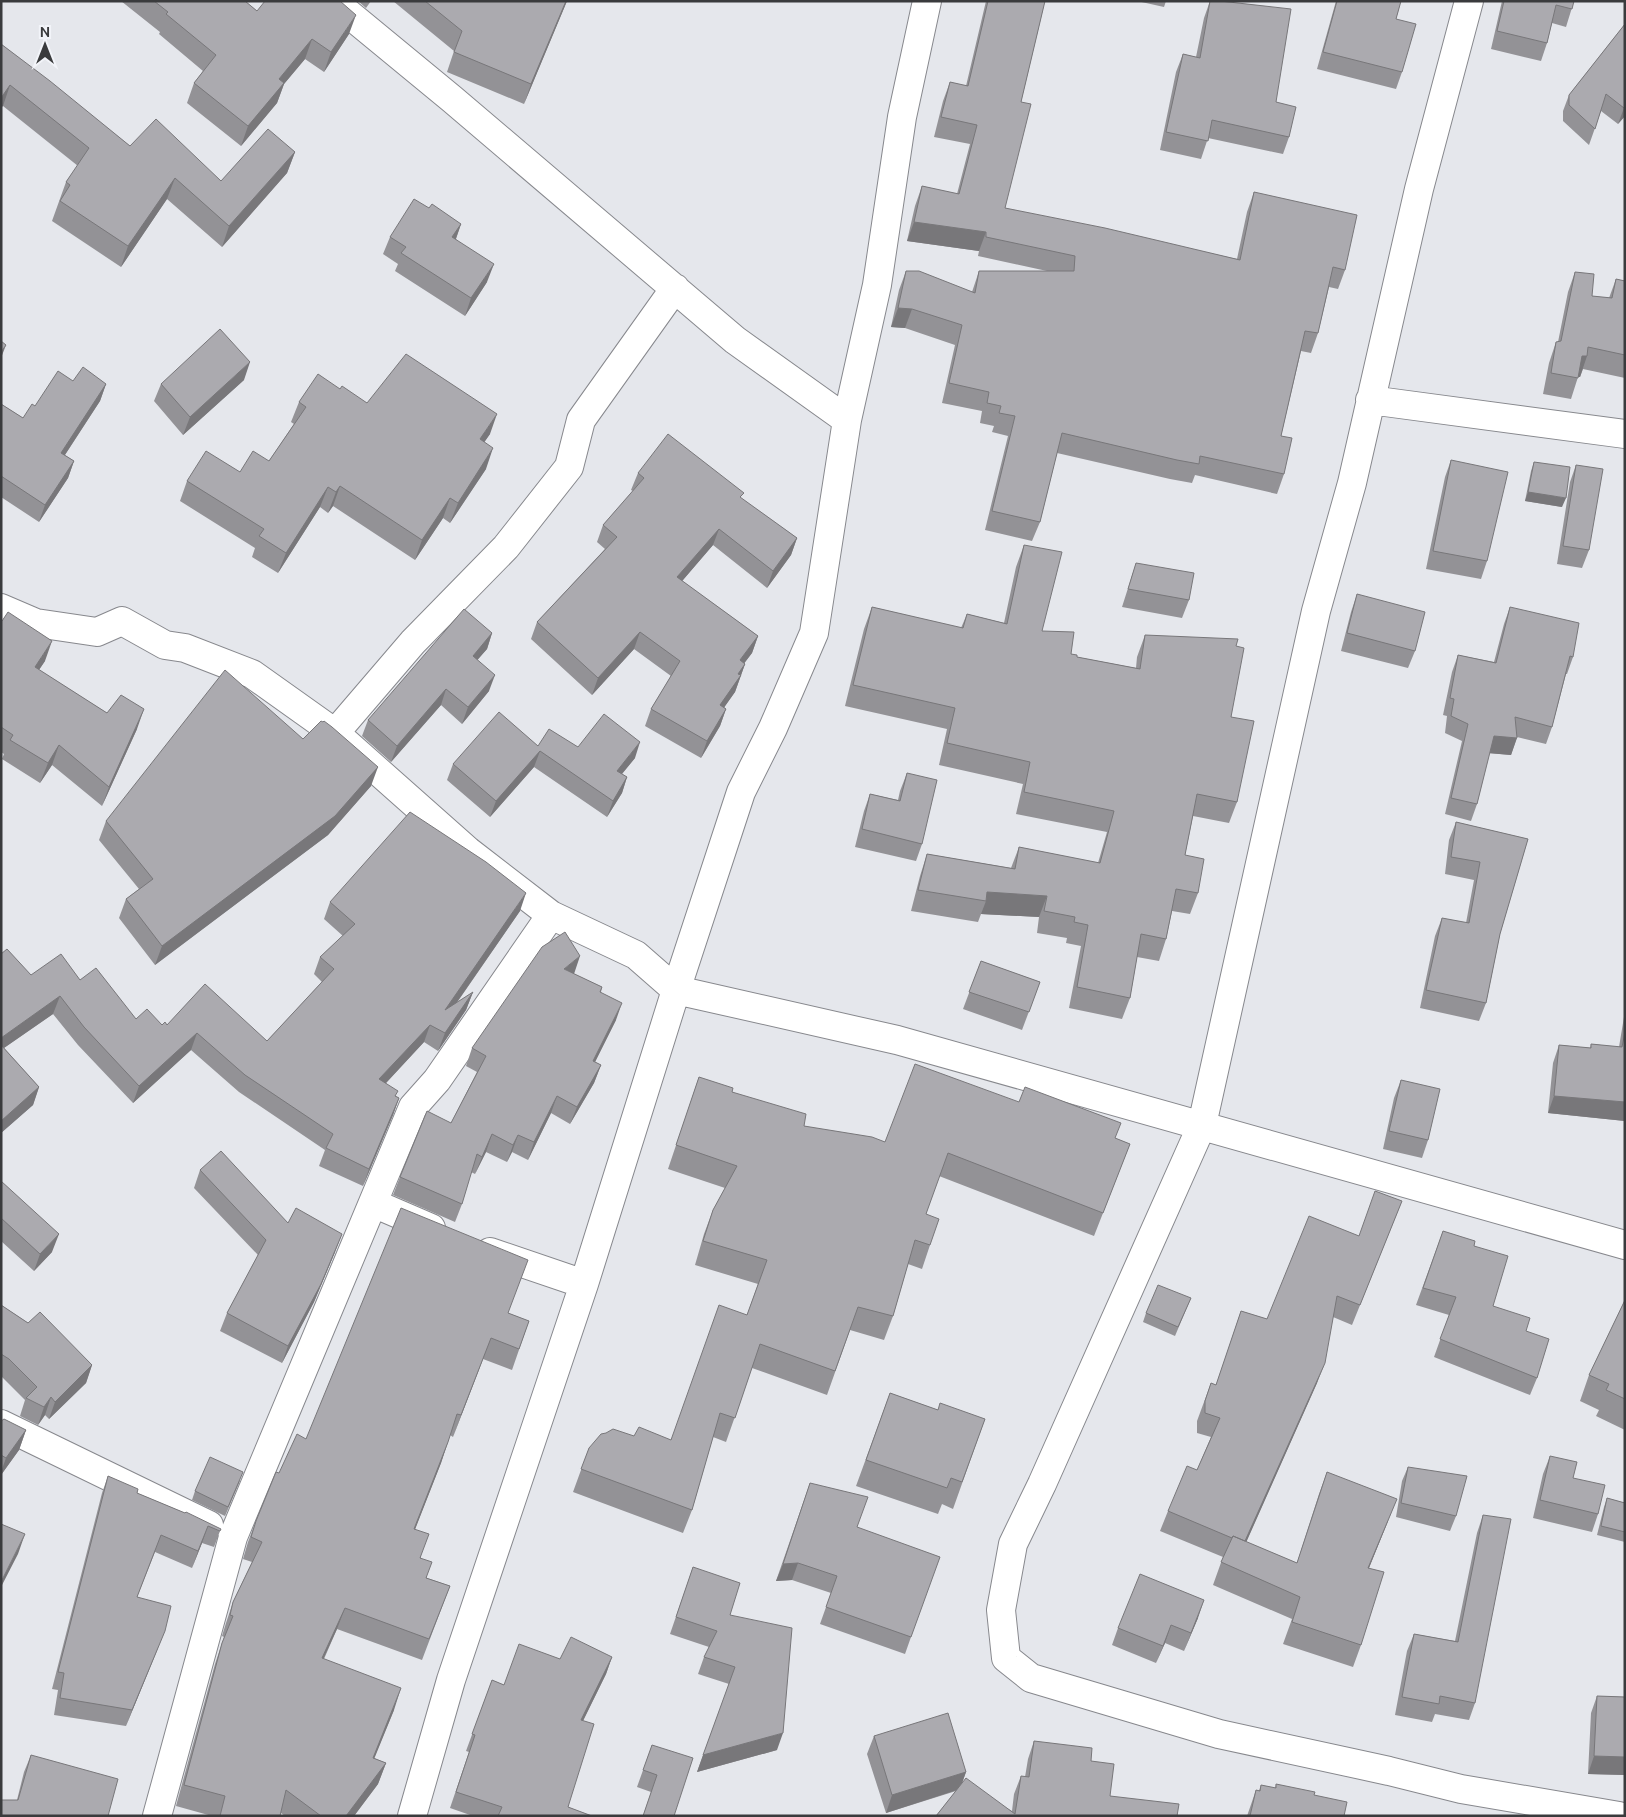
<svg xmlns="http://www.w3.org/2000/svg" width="1626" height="1817" font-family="Ubuntu,sans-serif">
<rect width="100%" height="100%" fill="#e5e7ec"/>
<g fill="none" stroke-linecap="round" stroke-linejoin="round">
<g stroke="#87888d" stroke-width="30">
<path id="minor" d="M333 1 452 99 735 340 847 420
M1469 1 1419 189 1352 483 1316 611 1202 1125 1042 1484 1013 1544 1001 1610 1006 1658 1031 1678 1219 1734 1389 1771 1461 1789 1619 1816
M1370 400 1625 434
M1 608 36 623 97 632 122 621 165 645 185 648 252 674 335 733 468 851 551 915 636 955 676 990 897 1040 1625 1245
M335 733 413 642 506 547 569 467 581 420 675 288
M373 1203 431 1228
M490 1252 584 1284
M1 1424 209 1525
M157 1816 233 1537 413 1107 437 1080 551 915
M412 1816 451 1680 584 1284 676 990 741 792 773 728 814 633 847 420 877 285 902 117 927 1"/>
</g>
<use href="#minor" stroke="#fff" stroke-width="28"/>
</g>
<path fill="#939296" d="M121 1H245L257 11 349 34 324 72 305 59 284 84 277 103 241 146 187 103 194 83 203 71 159 34 160 32Z
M358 1H371L366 8Z
M393 1H567L524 104 447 72 454 51Z
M986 1H1045L1021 102 1005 208 1237 259 1247 212 1254 192 1345 270 1338 289 1329 287 1318 333 1311 353 1301 351 1281 436 1284 474 1277 494 1195 475 1192 483 1170 479 1057 453 1040 522 1032 541 985 530 1008 436 992 432 994 426 980 423 982 411 942 403 955 345 905 328 891 327 899 290 906 271 972 292 979 271H1047L978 256 979 251 907 241 915 206 922 186 957 194 970 144 934 137 943 101 950 82 966 86Z
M1137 1H1166L1164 7Z
M1210 1 1276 102 1289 137 1283 154 1208 138 1201 159 1160 150 1176 72 1183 54 1196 57 1204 18Z
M1336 1H1401L1396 19 1402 72 1396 89 1317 69Z
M1502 1H1574L1566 27 1552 23 1547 43 1541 61 1491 49Z
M1625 24V116L1618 124 1601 111 1589 145 1563 121V111L1569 95Z
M1 44 130 146 221 181 295 152 287 173 222 247 167 199 121 267 52 221 66 182 78 166 3 106Z
M429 208 461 224 456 239 487 282 465 316 395 271 398 264 383 254 390 237Z
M1575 272 1592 296 1609 298 1616 279 1625 281V378L1583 369 1580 377H1578L1571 399 1543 394 1549 363 1556 342H1558L1568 292Z
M244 380 183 435 154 401 161 384Z
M73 381 106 384 100 401 65 455 74 461 68 478 39 522 1 497V404L23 418 35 406Z
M340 389 367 403 490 434 484 442 486 469 450 523 443 518 415 560 333 506 328 513 320 507 278 573 252 557 255 548 180 501 187 481 240 472 269 461 294 424 291 422 299 402Z
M1451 460 1487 561 1481 579 1426 569 1445 477Z
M1534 462 1562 507 1525 501 1531 471Z
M1576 465 1589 550 1582 568 1557 564 1570 482Z
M638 473 742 499 797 538 791 555 767 588 713 545 682 581 758 636 752 653 744 663 745 664 735 692 724 707 726 709 720 726 701 758 645 726 651 709 671 676 634 649 592 695 531 639 537 622 605 549 597 542 603 525 633 491 631 490Z
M1024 545 1042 631 1071 654 1077 657 1136 668 1137 657 1145 635 1236 646 1231 717 1237 802 1229 823 1193 816 1185 855 1198 893 1190 914 1172 911 1166 939 1159 961 1137 957 1130 998 1122 1019 1069 1008 1081 946 1066 943 1067 938 1037 933 1039 917 981 914 978 922 911 911 920 876 927 854 1011 868 1019 847 1098 863 1107 832 1016 814 1023 784 939 765 947 729 845 706 864 629 872 607 961 628 967 614 1004 623 1016 567Z
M1136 563 1189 600 1182 618 1122 607Z
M1357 594 1415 651 1408 668 1341 651 1351 612Z
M1510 607 1573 657 1567 674H1566L1552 727 1546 744 1517 737 1511 755 1489 753 1477 804 1471 821 1445 814 1462 741 1445 733 1447 716 1443 715 1452 672 1458 655 1494 662 1504 624Z
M1 621 45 661 39 670 107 713 137 729 102 806 52 765 40 783 2 759 4 754 1 752Z
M492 633 487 649 477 660 489 691 462 724 441 705 391 762 362 736 368 720Z
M303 739 371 786 328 835 155 965 119 918 126 899 139 889 99 840 106 821Z
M538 746 578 747 635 758 622 774 627 777 622 793 607 817 534 767 490 817 447 780 453 764Z
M907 773 922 844 916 861 855 847 864 811 870 794 898 800 900 791Z
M1456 822 1528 839 1500 934 1486 1003 1479 1021 1420 1008 1435 936 1442 918 1466 923 1474 880 1445 874 1449 840Z
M330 902 520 911 456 1004 473 992 466 1010 438 1051 424 1042 386 1083 396 1096 399 1098 393 1115 363 1186 319 1166 325 1150 239 1092 191 1050 133 1103 78 1045 53 1014 4 1048 39 1087 33 1105 1 1133V954L31 975 80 980 136 1019 162 1025 267 1041 322 982 314 974 320 957 343 936 324 919Z
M981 961 1040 982 1022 1030 963 1009Z
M574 974 602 987 601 992 616 1020 595 1062 601 1065 594 1083 570 1124 551 1113 528 1160 512 1152 507 1162 486 1152 475 1174 471 1172 462 1204 455 1222 393 1195 400 1177 451 1123 477 1072 466 1066 472 1048Z
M1625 1011V1121L1548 1113 1553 1063 1559 1045 1590 1048 1591 1044 1619 1047Z
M699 1077 804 1126 885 1142 1115 1138 1130 1144 1094 1236 939 1176 926 1214 930 1245 922 1269 908 1264 893 1316 884 1340 850 1330 827 1395 752 1368 726 1442 713 1437 692 1510 683 1533 573 1492 589 1448 634 1436 671 1440 747 1315 758 1284 695 1265 704 1234 713 1210 725 1188 668 1169Z
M1401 1080 1428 1140 1422 1158 1383 1149 1394 1098Z
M200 1170 335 1252 314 1302 282 1363 220 1331 227 1313 258 1255 194 1188Z
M1 1181 52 1252 34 1271 1 1241Z
M1402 1201 1352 1325 1333 1317 1317 1383 1246 1542 1297 1563 1319 1494 1327 1472 1388 1521 1369 1568 1361 1645 1353 1667 1283 1644 1292 1619 1213 1585 1223 1557 1160 1531 1168 1511 1197 1470 1211 1437 1197 1433V1421L1211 1383 1216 1385 1241 1311 1267 1319 1359 1236Z
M1443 1231 1474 1246 1493 1306 1526 1331 1537 1378 1530 1395 1434 1357 1449 1315 1416 1305Z
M1191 1298 1175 1336 1143 1322 1146 1313Z
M1625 1300V1430L1596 1416 1599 1410 1580 1401 1589 1375Z
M1 1305 92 1365 86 1383 49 1419 45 1415 38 1425 20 1416 25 1400 1 1376Z
M508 1313 529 1321 512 1370 483 1359 453 1437 450 1435 441 1463 415 1529 421 1558 427 1578 450 1586 422 1660 337 1629 324 1659 394 1710 374 1758 386 1763 378 1784 354 1816H285L281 1813 280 1816H212L176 1806 215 1664 224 1637 222 1636 226 1623 233 1602 252 1562 243 1559 248 1542 256 1521 279 1473 306 1439Z
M890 1393 938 1410 985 1419 953 1509 942 1504 938 1514 856 1486Z
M1 1421 26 1430 19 1450 1 1475Z
M1550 1456 1573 1478 1598 1514 1592 1532 1533 1518 1543 1474Z
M1408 1467 1456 1516 1450 1531 1396 1517 1402 1481Z
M108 1476 137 1493 185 1513 220 1531 214 1547 202 1543 192 1568 155 1552 137 1597 158 1648 126 1726 54 1715 58 1690 52 1689 102 1493Z
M240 1481 225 1516 192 1500 195 1491Z
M810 1483 857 1527 911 1637 905 1654 820 1624 831 1593 792 1580 776 1581Z
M1607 1498 1625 1503V1542L1597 1535 1604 1507Z
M1483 1515 1475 1703 1469 1720 1435 1714 1432 1722 1395 1715 1407 1651 1414 1634 1455 1641 1477 1533Z
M693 1567 730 1615 777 1750 697 1772 729 1684 698 1674 704 1657 709 1647 670 1634Z
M1198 1618 1184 1651 1165 1643 1156 1663 1112 1645 1118 1628Z
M612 1657 606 1674 583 1721 568 1807 592 1816H473L450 1808 469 1752 466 1751 492 1680 504 1685 560 1659Z
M1597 1696 1625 1697V1775L1588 1774 1591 1713Z
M874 1736 966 1772 962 1783 1012 1811 1014 1794 1021 1776 1025 1777 1028 1759 1034 1741 1091 1761 1110 1796 1177 1816H936L956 1791 886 1813 867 1754Z
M652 1745 674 1816H643L651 1792 637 1787Z
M31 1755 108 1816 17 1800 24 1772Z
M1276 1784 1314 1795 1344 1816H1247L1256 1790 1259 1791 1261 1785 1275 1788Z"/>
<path fill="#78777a" d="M566 1H567L524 104 531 84Z
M356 15 349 34 324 72 331 52Z
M312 39 305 59 284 84 277 103 241 146 248 126 279 79Z
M10 85 3 106 1 108V98Z
M1625 107V116L1618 124 1624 108Z
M295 152 287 173 222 247 229 226Z
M175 178 167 199 121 267 128 246Z
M914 222 986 232 979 251 907 241Z
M461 224 455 241 452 237Z
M494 264 487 282 465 316 471 298Z
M898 308 912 309 905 328 891 327Z
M6 345 1 358V352Z
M1582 356H1587L1580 377H1574Z
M250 362 244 380 183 435 190 417Z
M106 384 100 401 55 470 61 453Z
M497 414 490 434 472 460 480 439Z
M493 448 486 469 450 523 458 503Z
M74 461 68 478 39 522 45 505Z
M340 486 333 506 328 513 336 492Z
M328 487 320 507 278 573 286 553Z
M1528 492 1566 498 1562 507 1525 501Z
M450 498 443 518 415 560 422 540Z
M719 529 713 545 671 594 677 577Z
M797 538 791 555 767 588 773 571Z
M640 632 634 649 592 695 598 678Z
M492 633 487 649 467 672 473 656Z
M758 636 752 653 734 677 740 660Z
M52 641 45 661 27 687 35 667Z
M745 664 735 692 714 722 720 705 738 674Z
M495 675 489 691 462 724 468 707Z
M446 689 441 705 391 762 397 746Z
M144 709 137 729 102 806 109 787Z
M726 709 720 726 701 758 707 741Z
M1494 736 1517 738 1511 755 1487 753Z
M640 742 635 758 611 787 617 771Z
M59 745 52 765 40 783 48 763Z
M540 751 534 767 490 817 496 801Z
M378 767 371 786 328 835 155 965 162 946Z
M627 777 622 793 607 817 613 801Z
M987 892 1047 896 1039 917 981 914 986 901Z
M526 893 520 911 439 1028 445 1010Z
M580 956 574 974 564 969Z
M473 992 466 1010 438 1051 445 1033Z
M60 996 53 1014 1 1050V1038Z
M622 1003 616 1020 587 1078 593 1061Z
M430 1025 424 1042 373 1097 379 1079Z
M197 1033 191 1050 133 1103 139 1086Z
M601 1065 594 1083 570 1124 577 1107Z
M39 1087 33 1105 1 1133V1121Z
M557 1096 551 1113 528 1160 534 1142Z
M1554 1096 1625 1102V1121L1548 1113Z
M399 1098 393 1115 363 1186 369 1169Z
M492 1134 486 1152 475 1174 482 1157Z
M518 1135 512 1152 507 1162 513 1145Z
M59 1234 52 1252 34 1271 40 1254Z
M342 1234 335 1252 314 1302 282 1363 288 1346Z
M491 1338 483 1359 453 1437 461 1415Z
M1325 1363 1317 1383 1237 1563 1244 1543Z
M92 1365 86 1383 49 1419 55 1402Z
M51 1397 45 1415 38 1425 44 1407Z
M26 1430 19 1450 1 1475V1472L6 1458Z
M448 1442 441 1463 407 1550 414 1529Z
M1397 1499 1388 1521 1360 1590 1368 1568Z
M208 1526 202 1543 192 1568 198 1551Z
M25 1534 18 1554 1 1587V1582Z
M798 1563 792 1580 776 1581 783 1564Z
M1204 1600 1198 1618 1184 1651 1191 1633Z
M345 1608 337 1629 314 1679 322 1658Z
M1171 1625 1165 1643 1156 1663 1163 1646Z
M165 1631 158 1648 126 1726 132 1710Z
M612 1657 606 1674 575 1737 581 1720Z
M401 1688 394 1710 366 1779 373 1758Z
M783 1733 777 1750 697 1772 703 1755Z
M1594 1756 1625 1757V1775L1588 1774Z
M386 1763 378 1784 354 1816H346Z
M966 1772 960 1789 886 1813 892 1795Z"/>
<path fill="#abaaaf" stroke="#78777a" d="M154 1H245L257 11 265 1H340L356 15 331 52 312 39 279 79 284 83 248 126 194 83 216 55 166 14 168 12Z
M425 1H566L531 84 454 52 462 31Z
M988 1H1045L1021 102 1031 104 1005 208 1105 228 1240 260 1254 192 1357 215 1345 270 1333 267 1318 333 1305 331 1281 436 1292 438 1284 474 1200 456 1199 464 1177 460 1062 433 1040 522 992 511 1015 416 999 413 1001 406 987 403 989 392 949 383 962 325 912 309 898 308 906 271H919L975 293 979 271H1074L1075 256 986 237V232L914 222 922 186 959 194 977 125 941 117 950 82 968 86Z
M1210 1H1220L1291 9 1276 102 1296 107 1289 137 1212 120 1208 141 1166 132 1183 54 1200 58Z
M1337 1H1401L1396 19 1416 24 1402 72 1323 52Z
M1504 1H1574L1572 9 1556 5 1547 43 1497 31Z
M1625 24V107L1624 108 1606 94 1595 129 1569 105V95Z
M1 44 50 81 130 146 156 119 221 181 268 129 295 152 229 226 175 178 128 246 60 201 70 185 66 182 89 148 10 85 1 98Z
M414 199 429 208 432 204 461 224 452 237 494 264 471 298 401 253 406 247 390 237Z
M1575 272 1594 274 1592 296 1612 298 1616 279 1625 281V355L1588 347 1587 356H1582L1578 378 1551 373 1556 342 1561 341Z
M220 329 250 362 190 417 161 384Z
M1 341 6 345 1 352Z
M406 354 497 414 480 439 493 448 458 503 450 498 422 540 340 486 336 492 328 487 286 553 259 536 264 529 187 481 206 451 240 472 253 451 269 461 306 407 299 402 318 374 340 389 342 386 367 403Z
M83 367 106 384 61 453 74 461 45 505 1 476V404L23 418 32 404 35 406 58 371 73 381Z
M668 434 744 493 740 497 797 538 773 571 719 529 677 577 758 636 740 660 745 664 738 674 741 675 720 705 726 709 707 741 651 709 680 661 640 632 598 678 537 622 617 537 603 525 644 478 638 473Z
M1451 460 1508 472 1487 561 1433 551Z
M1534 462 1570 467 1566 498 1528 492Z
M1576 465 1603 469 1589 550 1563 546Z
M1024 545 1062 552 1042 631 1074 632 1071 654 1077 655V657L1140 669 1145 635 1238 639 1236 646 1244 648 1231 717 1254 721 1237 802 1197 794 1185 855 1204 859 1198 893 1176 889 1166 939 1141 934 1130 998 1077 987 1088 925 1074 922 1075 917 1044 911 1047 896 987 892 986 901 918 890 927 854 1015 869 1019 847 1100 863 1114 811 1024 792 1030 762 947 743 955 708 853 685 872 607 963 628 967 614 1007 624Z
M1136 563 1194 573 1189 600 1128 589Z
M1357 594 1425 612 1415 651 1347 633Z
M1510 607 1579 623 1573 657 1570 656 1552 727 1515 717 1517 738 1494 736 1477 804 1451 798 1468 724 1451 716 1454 699 1450 698 1458 655 1496 663Z
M464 609 492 633 473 656 495 675 468 707 446 689 397 746 368 720Z
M8 612 52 641 35 667 107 713 121 695 144 709 109 787 59 745 48 763 10 740 13 735 1 727V621H2Z
M225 670 303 739 321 721 323 722 324 721 332 727 378 767 335 816 162 946 126 899 153 879 106 821Z
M499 712 538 746 549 729 578 747 604 714 640 742 617 771 627 777 613 801 540 751 496 801 453 764Z
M907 773 937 780 922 844 862 829 870 794 900 801Z
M410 812 486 862 526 893 445 1010 473 992 445 1033 430 1025 379 1079 398 1091 395 1096 399 1098 369 1169 326 1148 333 1134 245 1075 197 1033 139 1086 84 1027 60 996 1 1038V954L7 949 31 975 61 954 80 980 96 968 136 1019 147 1009 162 1025 165 1022 167 1025 205 984 267 1041 334 969 320 957 355 924 330 902Z
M1456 822 1528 839 1500 934 1486 1003 1426 990 1442 918 1469 923 1480 862 1451 857Z
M565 932 580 956 564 969 602 987 600 992 622 1003 593 1061 601 1065 577 1107 557 1096 534 1142 518 1135 513 1145 492 1134 482 1157 477 1154 462 1204 400 1177 427 1111 451 1123 486 1056 472 1048 542 947Z
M981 961 1040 982 1029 1012 969 992Z
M1625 1032V1102L1554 1096 1559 1045 1591 1048V1044L1622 1047Z
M1 1045 39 1087 1 1121Z
M915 1064 1019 1102 1025 1087 1121 1123 1115 1138 1130 1144 1103 1213 948 1153 926 1214 939 1219 930 1245 915 1240 893 1316 858 1307 835 1371 760 1344 735 1418 720 1413 692 1510 581 1469 589 1448 601 1434 606 1433 613 1429 634 1436 639 1427 671 1440 719 1305 747 1315 767 1260 703 1241 713 1210 737 1166 676 1145 699 1077 733 1088 732 1092 806 1114 804 1126 872 1137 885 1142Z
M1401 1080 1440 1089 1428 1140 1389 1131Z
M221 1151 288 1223 296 1208 342 1234 321 1284 288 1346 227 1313 266 1240 200 1170Z
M1 1181 59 1234 40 1254 1 1218Z
M1375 1191 1402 1201 1360 1305 1337 1296 1325 1363 1245 1541 1233 1536 1232 1538 1168 1511 1187 1466 1197 1470 1220 1418 1205 1413V1401L1211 1383 1216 1385 1241 1311 1267 1319 1309 1216 1359 1236Z
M401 1208 528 1260 508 1313 529 1321 519 1349 491 1338 461 1415 457 1414 448 1442 414 1529 429 1534 420 1558 432 1562 426 1578 450 1586 429 1639 345 1608 322 1658 401 1688 373 1758 386 1763 346 1816H321L286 1790 280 1816H220L225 1796 184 1785 222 1643 233 1616 230 1615 233 1602 262 1542 251 1537 256 1521 276 1472 279 1473 297 1434 306 1439Z
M1443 1231 1475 1241 1474 1246 1508 1256 1493 1306 1530 1318 1526 1331 1549 1339 1537 1378 1440 1339 1456 1297 1423 1288Z
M1158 1285 1191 1298 1178 1327 1146 1313Z
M1625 1300V1399L1606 1390 1609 1384 1589 1375Z
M1 1305 28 1323 40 1312 92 1365 55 1402 51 1397 44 1407 26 1398 37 1387 9 1359 1 1354Z
M890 1393 938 1410 940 1403 985 1419 962 1482 951 1478 947 1488 866 1460Z
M4 1419 26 1430 6 1458 1 1455V1421Z
M1550 1456 1577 1462 1573 1478 1605 1485 1598 1514 1540 1500Z
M210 1457 243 1472 228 1507 195 1491Z
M1408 1467 1467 1476 1456 1516 1401 1503Z
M1327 1472 1397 1499 1368 1568 1384 1572 1361 1645 1292 1622 1300 1597 1221 1562 1233 1536 1297 1563Z
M108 1476 138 1489 137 1493 185 1513 186 1512 221 1529 220 1531 208 1526 198 1551 161 1535 137 1597 171 1606 165 1631 132 1710 60 1698 64 1673 58 1672Z
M810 1483 868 1497 857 1527 940 1557 911 1637 826 1607 837 1576 798 1563 783 1564Z
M1607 1498 1625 1503V1532L1601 1526Z
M1483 1515 1511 1519 1475 1703 1440 1696 1439 1704 1402 1697 1414 1634 1458 1642Z
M1 1524 25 1534 1 1582Z
M693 1567 740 1583 730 1615 792 1628 783 1733 703 1755 735 1667 704 1657 717 1631 676 1617Z
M1140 1574 1204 1600 1191 1633 1171 1625 1163 1646 1118 1628Z
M571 1637 612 1657 581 1720 594 1724 568 1807 592 1816H498L502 1807 456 1792 475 1735 472 1734 492 1680 504 1685 519 1644 560 1659Z
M1597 1696 1625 1697V1757L1594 1756Z
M948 1713 966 1772 892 1795 874 1736Z
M1034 1741 1092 1748 1091 1761 1114 1764 1110 1796 1179 1804 1177 1816H936L966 1778 1015 1814 1021 1776 1029 1777Z
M652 1745 693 1758 674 1816H643L657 1775 643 1770Z
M31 1755 118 1779 108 1816H1V1800H18Z
M1276 1784 1315 1792 1314 1795 1347 1802 1344 1816H1250L1256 1790 1260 1791 1261 1785 1276 1788Z"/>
<rect width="1626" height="1817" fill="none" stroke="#3a3b3d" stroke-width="5"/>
<g transform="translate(45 45)" stroke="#f2f4f9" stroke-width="4" paint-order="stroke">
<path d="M0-4L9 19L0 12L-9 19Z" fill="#3a3b3d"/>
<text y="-8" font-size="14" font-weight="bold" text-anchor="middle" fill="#3a3b3d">N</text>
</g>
</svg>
